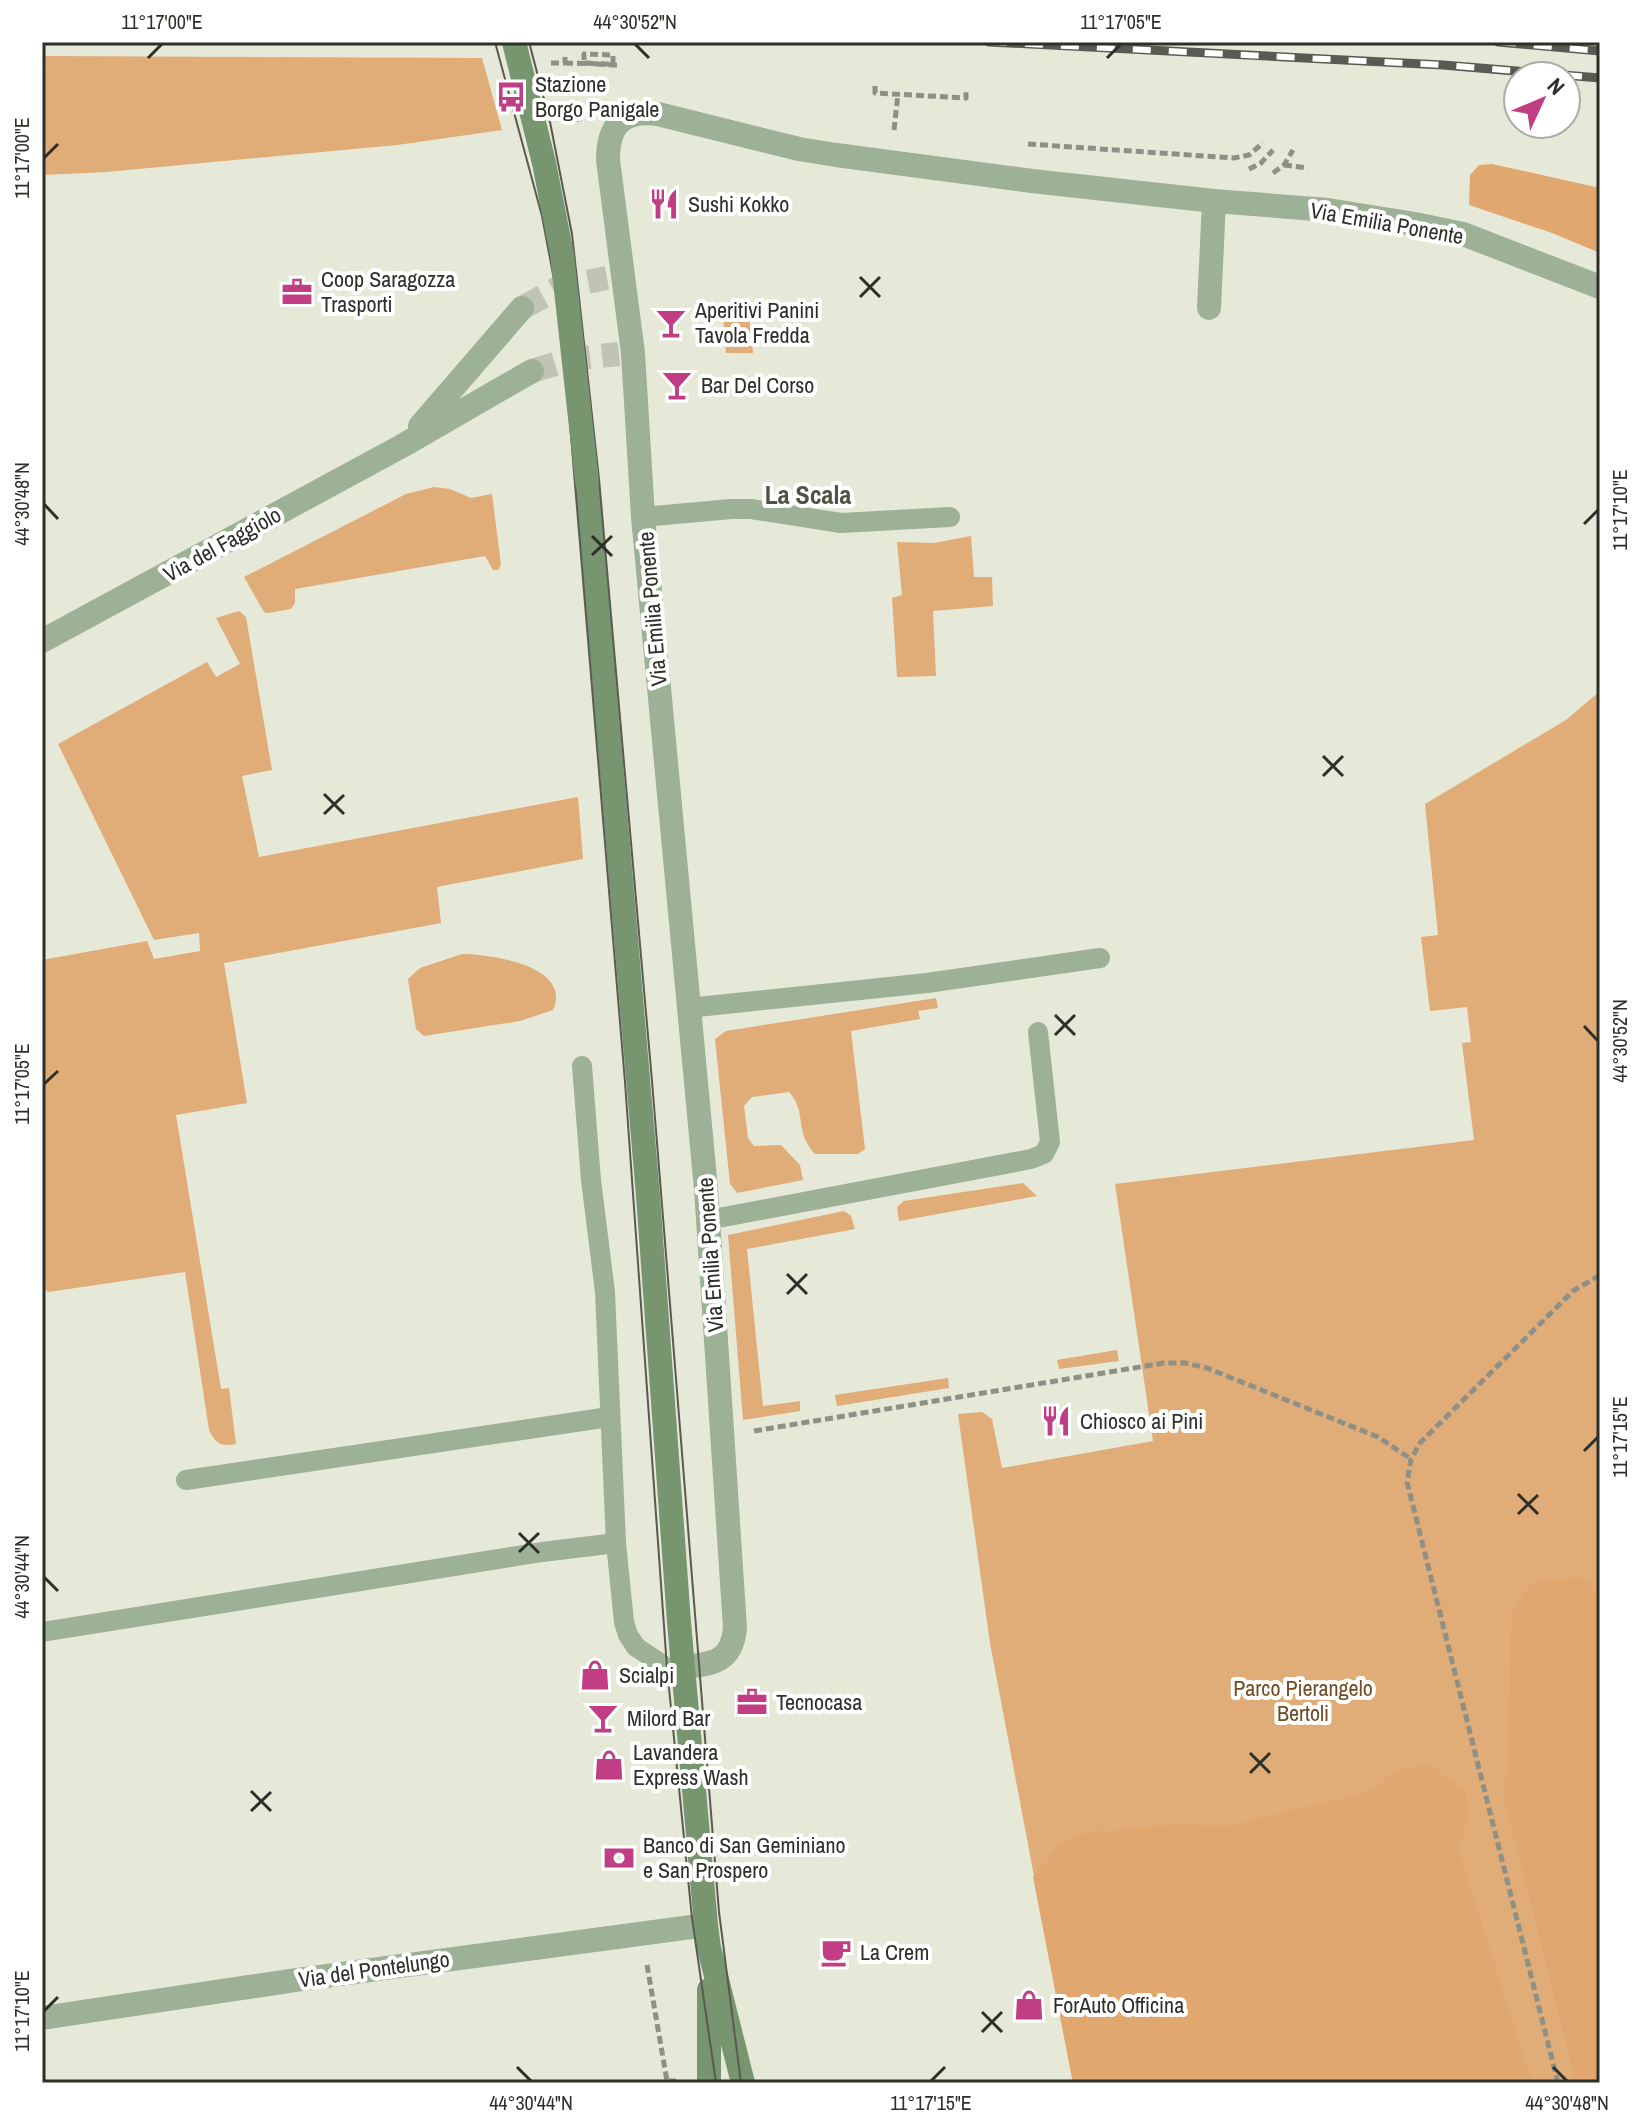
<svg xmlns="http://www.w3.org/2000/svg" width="1642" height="2125" font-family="'Archivo Narrow',sans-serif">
<rect width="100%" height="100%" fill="#e6e8d8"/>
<path fill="#e0ac78" d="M42 56 482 58 502 130 397 145 106 172 42 175Z
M722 303 748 304 753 353H726Z
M434 487 450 489 471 498 492 494 501 565 498 570H493L485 556 295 589V603L291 609 268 613 264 612 244 577 406 494Z
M971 536 974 577H992L993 606 933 611 936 676 897 677 892 598 902 595 897 542 934 543Z
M239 611 246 617 272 770 242 776 259 857 578 797 583 859 437 887 441 923 224 963 247 1103 176 1115 221 1389 229 1388 236 1444C221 1447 216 1444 209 1430L185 1272 48 1292 42 1287V960L147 941 154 959 200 951 199 933 154 940 58 744 207 662 216 677 240 664 216 618Z
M1600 691V2083H1073L990 1643 958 1414 982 1412 992 1419 1002 1468 1153 1441 1115 1184 1474 1140 1462 1043 1471 1042 1467 1007 1430 1011 1421 937 1438 935 1425 804 1566 720Z
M462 954C490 954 573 966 553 1010L520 1021 424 1036 416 1029 408 979 420 968Z
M936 998 938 1008 918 1011 920 1019 851 1031 865 1149 858 1154H815C793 1130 808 1113 789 1092L752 1097 744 1106 748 1138 754 1146 781 1145 800 1165 803 1180 737 1193 730 1184 715 1039 726 1031Z
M1023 1183 1037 1196 899 1221 897 1207 904 1201Z
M844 1211 851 1216 855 1229 747 1249 763 1406 800 1401V1411L743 1420 728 1235Z
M1117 1350 1119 1361 1059 1369 1057 1360Z
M948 1378 949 1388 837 1406 835 1395Z"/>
<path fill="#e0a86f" d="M1492 164 1600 188V253L1552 233 1469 205 1470 175 1479 165Z
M1582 1577 1600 1591V2083H1576L1502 1791 1508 1769 1511 1614 1530 1583Z
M1430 1764 1465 1791 1469 1814 1459 1851 1532 2083H1073L1033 1877 1060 1844 1086 1833 1169 1825 1228 1826 1368 1792 1398 1770Z"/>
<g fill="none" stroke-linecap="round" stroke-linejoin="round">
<path stroke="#c1c3b5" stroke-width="24" stroke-dasharray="24 12" stroke-linecap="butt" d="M522 308 560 287 607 278
M532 371 572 359 619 354"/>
<path stroke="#8e9085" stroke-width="5" stroke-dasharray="8 4" stroke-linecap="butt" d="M551 63H565V57
M565 63 613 64V55L584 54V63L613 65H618
M875 86V93L966 98V91
M565 118 578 115 580 123
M894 130 898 94
M1028 144 1234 158 1249 155 1263 143
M1284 165 1308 168
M1249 169 1261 163 1273 150
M1273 173 1284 165 1293 150
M754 1431 1164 1363H1185L1207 1368 1378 1437 1411 1459
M647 1965 667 2081H676
M1558 2083 1407 1482 1411 1459 1420 1443 1573 1291 1600 1275"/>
<path stroke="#9cb196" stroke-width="20" d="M643 517 731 509H751L841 523 950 517
M688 1008 927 983 1100 958
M582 1066 591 1180 605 1292 616 1543 624 1622 628 1635 636 1647 684 1679
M708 1220 1031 1159 1044 1154 1050 1142 1038 1032
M186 1480 609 1417
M42 1632 542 1552 616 1543"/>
<path stroke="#9cb196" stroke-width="24" d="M1209 308 1214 201
M420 426 522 308
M42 641 402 446 532 371
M683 1667C713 1664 732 1662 735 1628L706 1189 643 517 633 353 608 160C608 125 622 110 658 114L799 149 836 155 1032 181 1214 201 1328 210 1415 224 1463 234 1600 287
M42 2018 296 1980 706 1925"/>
<path stroke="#77966f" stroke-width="24" d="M587 481 648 1196 679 1622 706 1925 709 1948 743 2083
M709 1990V2083"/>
<path stroke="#595a52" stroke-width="2" d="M495 42 542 216 556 290 566 376 625 1082 667 1668 692 1918 716 2083
M529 42 550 122 572 234 599 479 652 1081 719 1912 741 2083"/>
<g stroke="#595a52" stroke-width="9">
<path id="rail" d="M989 42 1443 65 1600 78
M1498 42 1600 51"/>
</g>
<use href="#rail" stroke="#fff" stroke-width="6" stroke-dasharray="18" stroke-linecap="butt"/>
<path stroke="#77966f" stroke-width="24" d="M514 42 544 163 562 254 587 481"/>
</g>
<path fill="none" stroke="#2e2f29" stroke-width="3" d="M635 44 649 58M148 58 162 44M1107 58 1121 44M44 158 58 144M860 277 880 297M860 297 880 277M44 504 58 519M1584 524 1598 510M592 536 612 556M592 555 612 536M1323 756 1343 776M1323 776 1343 756M324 794 344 814M324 814 344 795M1055 1015 1075 1035M1584 1026 1598 1041M1055 1035 1075 1015M44 1084 58 1071M787 1274 807 1294M787 1294 807 1274M1584 1451 1598 1437M1518 1494 1538 1514M1518 1514 1538 1495M519 1533 539 1553M519 1552 539 1533M44 1577 58 1591M1250 1753 1270 1773M1250 1773 1270 1753M251 1791 271 1811M251 1811 271 1792M44 2011 58 1997M982 2012 1002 2032M982 2032 1002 2012M517 2067 531 2081M1553 2067 1567 2081M931 2081 945 2067"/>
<defs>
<g id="bus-bare" transform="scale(2.4)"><path d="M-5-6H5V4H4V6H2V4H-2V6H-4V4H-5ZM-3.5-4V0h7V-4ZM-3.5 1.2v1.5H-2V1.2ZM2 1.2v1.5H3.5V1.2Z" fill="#c23e84" stroke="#fff" stroke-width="2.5" paint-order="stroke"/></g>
<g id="restaurant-bare" transform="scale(2.4)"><path d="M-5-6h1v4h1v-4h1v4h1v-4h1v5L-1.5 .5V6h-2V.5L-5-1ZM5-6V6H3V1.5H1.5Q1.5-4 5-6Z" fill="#c23e84" stroke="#fff" stroke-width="2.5" paint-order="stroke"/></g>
<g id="office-bare" transform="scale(2.4)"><path d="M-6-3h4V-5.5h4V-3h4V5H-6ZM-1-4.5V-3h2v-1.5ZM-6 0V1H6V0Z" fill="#c23e84" stroke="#fff" stroke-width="2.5" paint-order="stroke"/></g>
<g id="bar-bare" transform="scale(2.4)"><path d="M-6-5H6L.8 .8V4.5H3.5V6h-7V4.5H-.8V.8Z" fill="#c23e84" stroke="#fff" stroke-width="2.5" paint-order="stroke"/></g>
<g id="shop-bare" transform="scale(2.4)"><path d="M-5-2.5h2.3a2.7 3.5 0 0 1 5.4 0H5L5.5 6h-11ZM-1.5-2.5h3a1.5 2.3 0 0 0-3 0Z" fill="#c23e84" stroke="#fff" stroke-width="2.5" paint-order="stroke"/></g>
<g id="bank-bare" transform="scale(2.4)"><path d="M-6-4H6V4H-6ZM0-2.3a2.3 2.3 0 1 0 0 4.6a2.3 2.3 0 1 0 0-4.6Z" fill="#c23e84" stroke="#fff" stroke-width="2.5" paint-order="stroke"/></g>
<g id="cafe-bare" transform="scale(2.4)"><path d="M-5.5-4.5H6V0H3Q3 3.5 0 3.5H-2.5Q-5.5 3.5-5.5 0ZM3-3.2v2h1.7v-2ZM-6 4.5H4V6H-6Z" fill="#c23e84" stroke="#fff" stroke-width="2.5" paint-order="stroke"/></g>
</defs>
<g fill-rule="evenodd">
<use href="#bus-bare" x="511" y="97"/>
<use href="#restaurant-bare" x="664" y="204"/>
<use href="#office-bare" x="297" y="292"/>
<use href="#bar-bare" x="671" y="323"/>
<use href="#bar-bare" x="677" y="385"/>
<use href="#restaurant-bare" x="1056" y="1421"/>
<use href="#shop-bare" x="595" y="1675"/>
<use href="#office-bare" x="752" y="1702"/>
<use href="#bar-bare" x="603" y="1718"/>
<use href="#shop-bare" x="609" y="1765"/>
<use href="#bank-bare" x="619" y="1858"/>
<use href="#cafe-bare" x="836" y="1952"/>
<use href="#shop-bare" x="1029" y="2005"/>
</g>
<g text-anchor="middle" stroke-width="8" stroke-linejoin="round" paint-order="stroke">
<g font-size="22" fill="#2e2f29" stroke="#fff" text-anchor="start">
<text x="535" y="92">Stazione<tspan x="535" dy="25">Borgo Panigale</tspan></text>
<text x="688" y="212">Sushi Kokko</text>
<text x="321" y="287">Coop Saragozza<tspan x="321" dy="25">Trasporti</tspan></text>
<text x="695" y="318">Aperitivi Panini<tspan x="695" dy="25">Tavola Fredda</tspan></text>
<text x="701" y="393">Bar Del Corso</text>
<text x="1080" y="1429">Chiosco ai Pini</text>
<text x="619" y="1683">Scialpi</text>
<text x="776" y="1710">Tecnocasa</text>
<text x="627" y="1726">Milord Bar</text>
<text x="633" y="1760">Lavandera<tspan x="633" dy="25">Express Wash</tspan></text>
<text x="643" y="1853">Banco di San Geminiano<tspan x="643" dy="25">e San Prospero</tspan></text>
<text x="860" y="1960">La Crem</text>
<text x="1053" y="2013">ForAuto Officina</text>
</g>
<g font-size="22" fill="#2e2f29" stroke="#fff">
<text transform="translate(1387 223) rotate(10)" y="8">Via Emilia Ponente</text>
<text transform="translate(222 544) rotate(-29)" y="8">Via del Faggiolo</text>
<text transform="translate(652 609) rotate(-95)" y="8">Via Emilia Ponente</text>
<text transform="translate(710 1255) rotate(-94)" y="8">Via Emilia Ponente</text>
<text transform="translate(374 1969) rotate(-8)" y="8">Via del Pontelungo</text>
</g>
<g font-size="22" fill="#724c22" stroke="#fff">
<text x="1303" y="1696">Parco Pierangelo<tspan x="1303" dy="25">Bertoli</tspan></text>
</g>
<g font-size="26" font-weight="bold" fill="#505244" stroke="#fff">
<text x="808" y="504">La Scala</text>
</g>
</g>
<rect width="1642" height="2125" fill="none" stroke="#ffffff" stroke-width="88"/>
<g transform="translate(1542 100) rotate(46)"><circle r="38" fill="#ffffff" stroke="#abaca9" stroke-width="2"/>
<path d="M0-6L14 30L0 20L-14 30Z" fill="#c23e84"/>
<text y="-12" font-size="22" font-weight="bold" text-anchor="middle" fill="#2e2f29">N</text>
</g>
<rect x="44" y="44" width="1554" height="2037" fill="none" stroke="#2e2f29" stroke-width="3"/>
<g font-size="20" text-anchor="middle" fill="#2e2f29">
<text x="162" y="29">11°17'00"E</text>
<text x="635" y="29">44°30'52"N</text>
<text x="1121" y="29">11°17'05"E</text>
<text transform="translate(22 158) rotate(-90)" y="7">11°17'00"E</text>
<text transform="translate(22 504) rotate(-90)" y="7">44°30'48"N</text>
<text transform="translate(1620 510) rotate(-90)" y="7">11°17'10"E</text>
<text transform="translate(1620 1041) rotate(-90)" y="7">44°30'52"N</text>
<text transform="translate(22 1084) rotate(-90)" y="7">11°17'05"E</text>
<text transform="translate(1620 1437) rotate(-90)" y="7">11°17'15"E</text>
<text transform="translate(22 1577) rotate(-90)" y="7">44°30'44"N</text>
<text transform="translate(22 2011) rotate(-90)" y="7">11°17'10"E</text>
<text x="531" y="2110">44°30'44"N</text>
<text x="931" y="2110">11°17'15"E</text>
<text x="1567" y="2110">44°30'48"N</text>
</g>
</svg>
